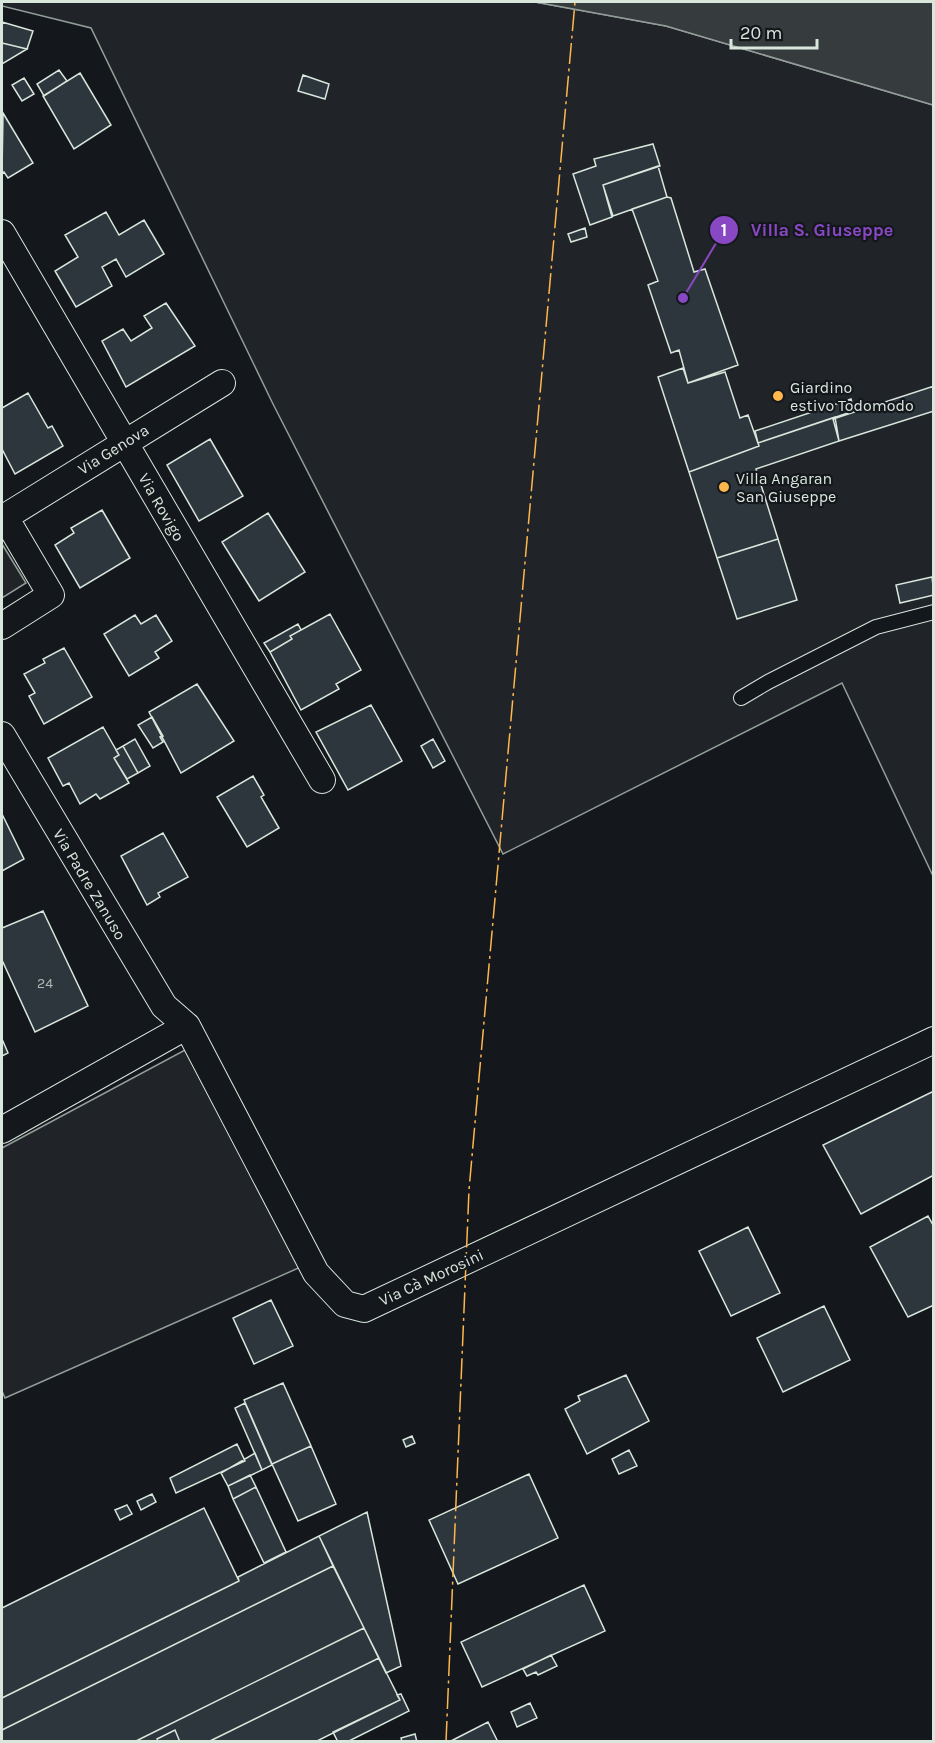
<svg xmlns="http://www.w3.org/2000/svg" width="935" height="1743" font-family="Karla,sans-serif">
<rect width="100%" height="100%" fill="#14181c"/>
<path fill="#202428" stroke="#939e99" stroke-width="1.5" d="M2 2H535L666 26 933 105V876L842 683 503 854 273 404 91 28 2 6Z
M2 544 26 583 2 598Z
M185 1050 303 1266 5 1398 2 1391V1148Z"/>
<path fill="#363b3e" stroke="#939e99" stroke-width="1.5" d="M535 2H933V105L666 26Z"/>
<path fill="#2c363c" stroke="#d8e6dc" stroke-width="1.5" d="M2 22 33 31 27 49 2 43Z
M2 43 27 49 2 64Z
M59 70 67 81 44 96 37 84Z
M80 73 111 125 74 149 43 96Z
M303 75 329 84 325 99 298 91Z
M24 78 34 94 22 101 12 85Z
M3 113 33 163 8 178 4 172 2 173Z
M653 144 660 166 603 185 612 217 590 225 573 174 596 166 594 159Z
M658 166 667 197 613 216 603 185Z
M667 197 671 198 694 272 705 269 738 365 688 383 679 350 671 353 648 285 658 281 632 209Z
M106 212 119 235 144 220 164 254 126 277 116 259 102 267 112 286 76 307 55 271 78 257 65 235Z
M585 228 587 237 571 242 568 234Z
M166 303 195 346 126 387 102 341 123 329 131 341 152 328 144 316Z
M683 368 688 383 725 372 740 418 748 415 759 446 689 472 658 377Z
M934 386V411L839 441 833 419Z
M28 393 48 428 52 426 63 446 15 474 2 449V408Z
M851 399 854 411 758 443 755 431Z
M835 417 839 441 756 469 778 539 717 558 689 472 759 446 758 443Z
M210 439 243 496 199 521 167 465Z
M102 510 130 558 80 588 55 545 74 533 71 528Z
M268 513 305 572 259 601 222 542Z
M778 539 797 600 737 619 717 558Z
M932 577 934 595 900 603 896 585Z
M330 614 361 670 336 684 339 689 301 710 270 652 292 639 290 636Z
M135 615 141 624 156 615 172 641 155 652 159 658 129 676 104 634Z
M298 624 301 630 290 636 292 639 270 652 264 643Z
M64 648 92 697 44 724 29 696 35 693 24 674 45 663 43 659Z
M197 684 234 741 181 773 149 712Z
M371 705 402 761 348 790 316 732Z
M152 717 163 736 160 737 163 742 153 748 138 725Z
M103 727 119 755 114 758 129 783 100 799 96 794 80 804 69 783 63 786 48 758Z
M135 739 150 766 138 773 123 746Z
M433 739 445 761 433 768 421 746Z
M123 746 138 773 127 779 114 758 119 755 116 750Z
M253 776 264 795 261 797 279 828 247 847 217 797Z
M2 814 24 859 2 871Z
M163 833 188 877 158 893 160 897 147 905 121 856Z
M43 911 88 1006 35 1032 2 960V928Z
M2 1039 8 1053 2 1056Z
M934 1091V1175L861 1214 823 1145Z
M928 1216 934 1227V1305L908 1317 870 1247Z
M748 1227 780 1293 731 1316 699 1251Z
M271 1300 293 1346 254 1364 233 1318Z
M824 1306 850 1360 783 1392 757 1338Z
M626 1375 649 1421 587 1454 565 1409 580 1401 578 1396Z
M283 1383 311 1446 272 1464 244 1400Z
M245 1403 272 1465 262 1470 235 1408Z
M412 1436 415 1443 406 1447 403 1440Z
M237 1444 245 1461 176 1493 170 1478Z
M311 1446 336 1504 298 1521 272 1464Z
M629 1450 637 1466 619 1474 612 1459Z
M255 1453 262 1470 228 1486 221 1473Z
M529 1474 558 1538 458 1584 429 1520Z
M250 1475 256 1487 233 1499 228 1486Z
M256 1487 286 1552 264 1563 233 1499Z
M152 1494 156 1502 141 1510 137 1501Z
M127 1505 132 1514 120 1520 115 1510Z
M204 1508 239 1581 2 1698V1608Z
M367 1512 401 1666 386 1673 319 1536Z
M319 1536 333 1566 2 1730V1698L239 1581 238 1577Z
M333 1566 364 1628 134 1742H2V1730Z
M584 1585 605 1631 482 1687 461 1642Z
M364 1628 379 1658 208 1742H180L175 1730 157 1739 158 1742H134Z
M551 1655 557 1666 538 1675 536 1672 527 1676 523 1669Z
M379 1658 400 1700 315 1742H208Z
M401 1694 409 1711 347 1742H338L333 1732 400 1700 397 1695Z
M530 1703 537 1718 517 1727 511 1712Z
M488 1722 498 1742H449Z
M175 1730 180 1742H158L157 1739Z
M415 1734 417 1742H402L401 1738Z"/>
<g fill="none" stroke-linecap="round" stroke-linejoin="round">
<g stroke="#d8e6dc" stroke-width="16">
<path id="service" d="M741 698 768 682 876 627 934 612"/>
</g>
<g stroke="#d8e6dc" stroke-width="28">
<path id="minor" d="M2 233 322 780
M2 626 51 595 5 517 222 383
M2 735 164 1006 187 1026
M2 1130 187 1026 316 1273 345 1304 364 1309 934 1040"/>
</g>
<use href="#service" stroke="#14181c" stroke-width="14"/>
<use href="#minor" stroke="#14181c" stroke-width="26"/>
<path stroke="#ffb74d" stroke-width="1.5" stroke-dasharray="21 4.5 3 4.5" stroke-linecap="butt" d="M446 1742 469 1190 575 2"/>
</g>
<g fill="#ffb74d" stroke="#14181c" stroke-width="2">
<circle cx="778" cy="396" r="6"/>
<circle cx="724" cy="487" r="6"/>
</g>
<g text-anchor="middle" stroke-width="4.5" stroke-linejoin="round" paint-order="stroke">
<g font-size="14" fill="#adbab4">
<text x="45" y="988">24</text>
</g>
<g font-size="16" fill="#d8e6dc" stroke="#14181c" text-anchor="start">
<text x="790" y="393">Giardino<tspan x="790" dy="18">estivo Todomodo</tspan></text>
<text x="736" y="484">Villa Angaran<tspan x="736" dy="18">San Giuseppe</tspan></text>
</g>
<g font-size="16" fill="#d8e6dc" stroke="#14181c">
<text transform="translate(113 449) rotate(-32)" y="6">Via Genova</text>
<text transform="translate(162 507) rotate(60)" y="6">Via Rovigo</text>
<text transform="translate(90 884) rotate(59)" y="6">Via Padre Zanuso</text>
<text transform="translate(431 1277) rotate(-25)" y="6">Via Cà Morosini</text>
</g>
</g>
<path fill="none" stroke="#8948c3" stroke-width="2" d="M683 298L724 230"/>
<g fill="#8948c3" stroke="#14181c" stroke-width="2">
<circle cx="683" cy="298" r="6"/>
<circle cx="724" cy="230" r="15"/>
</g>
<g font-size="18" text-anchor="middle" font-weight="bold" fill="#fff">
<text x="724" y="236">1</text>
</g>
<g font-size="18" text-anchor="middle" font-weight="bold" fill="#8948c3" stroke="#14181c" stroke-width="4.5" stroke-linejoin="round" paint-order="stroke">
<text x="822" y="236">Villa S. Giuseppe</text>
</g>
<rect width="935" height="1743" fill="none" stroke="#d8e6dc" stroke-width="6"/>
<path d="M731 39v9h86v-9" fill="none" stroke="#d8e6dc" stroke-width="3"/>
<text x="740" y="39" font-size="18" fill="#d8e6dc" stroke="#14181c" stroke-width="4.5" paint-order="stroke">20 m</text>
</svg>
